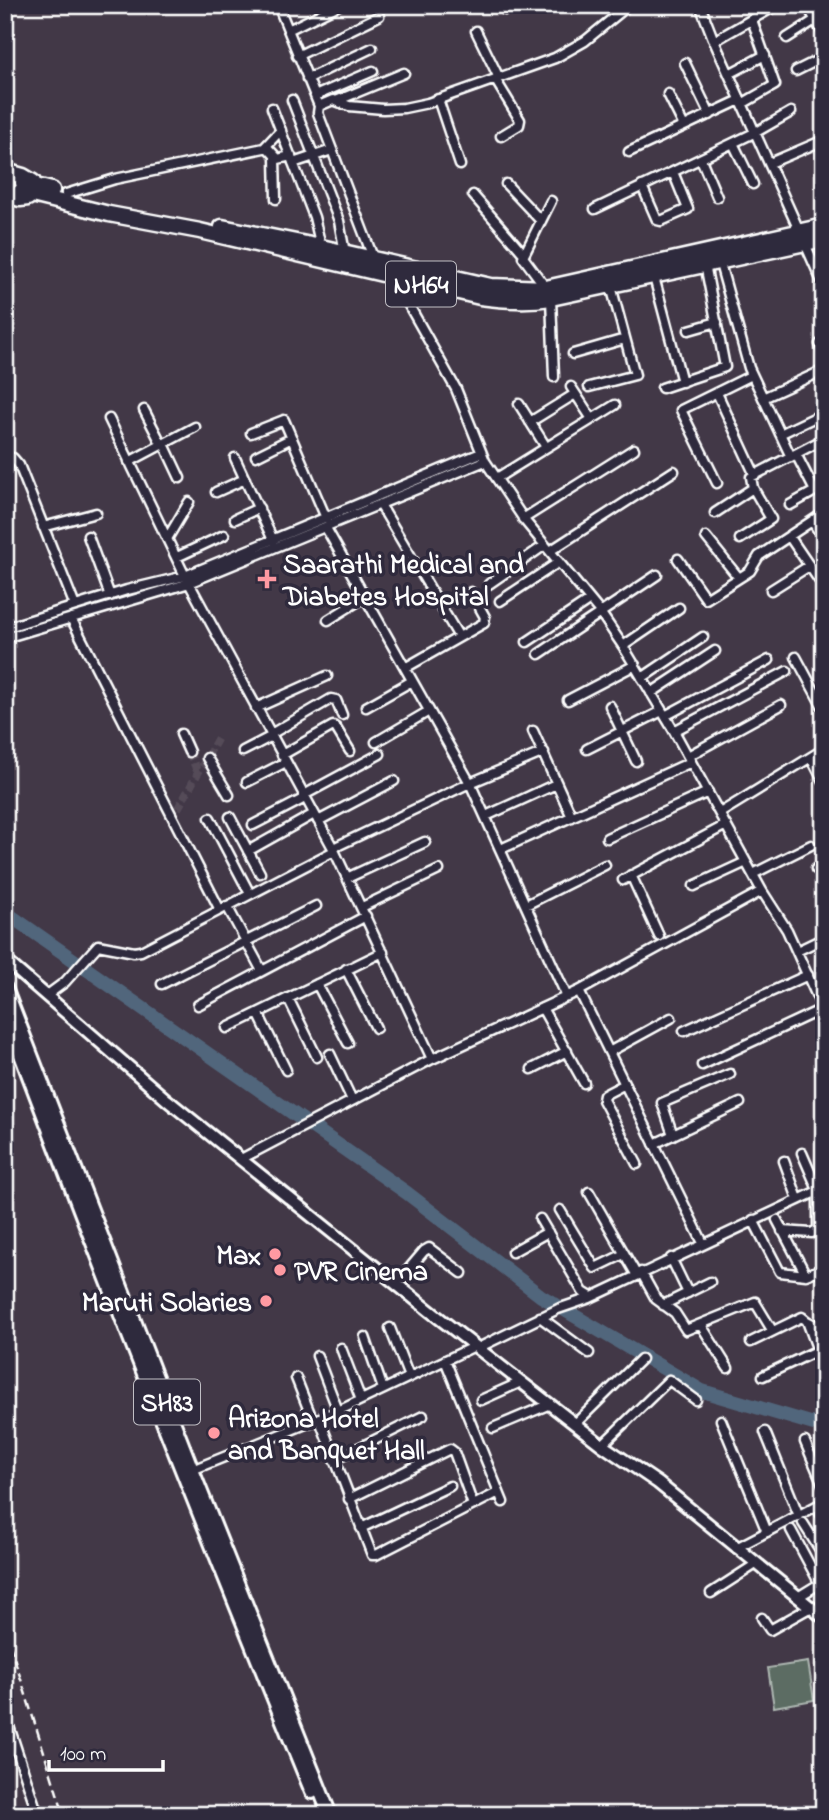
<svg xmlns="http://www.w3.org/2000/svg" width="829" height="1820" font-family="'Indie Flower',sans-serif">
<rect width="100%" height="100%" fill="#423847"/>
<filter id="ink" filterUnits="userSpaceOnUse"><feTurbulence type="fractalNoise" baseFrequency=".0143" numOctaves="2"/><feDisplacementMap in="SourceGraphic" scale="14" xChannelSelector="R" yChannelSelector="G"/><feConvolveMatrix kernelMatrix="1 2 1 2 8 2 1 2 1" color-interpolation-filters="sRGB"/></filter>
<g filter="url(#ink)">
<path fill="#5b6c63" stroke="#adb6b1" stroke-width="2" d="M808 1662 814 1700 774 1707 768 1668Z"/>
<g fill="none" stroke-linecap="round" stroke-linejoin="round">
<path stroke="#51667c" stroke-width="14" d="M5 912 407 1193 541 1296 702 1391 824 1427"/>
<path stroke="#554c59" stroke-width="8" stroke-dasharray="8 4" stroke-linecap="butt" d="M189 752 198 773
M172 819 219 736"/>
<g stroke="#fff" stroke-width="13">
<path id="street" d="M278 5 319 106
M502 5 505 10
M700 5 714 41 824 286
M807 5 824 35
M288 30 339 5
M476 31 499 78
M787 38 815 20
M714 41 777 5
M297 56 379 16
M685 63 710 115
M796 71 824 57
M729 74 765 55
M307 79 372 48
M495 79 520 120 519 125 501 136
M668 94 684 126
M315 96 373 71
M438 99 460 165
M292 100 339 221 345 253
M336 101 404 73
M742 104 775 85 752 20
M272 108 314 217 321 247
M733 143 753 184
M267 147 278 159 291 156
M629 152 740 100
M275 158 276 199
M701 159 717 197
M293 163 332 150
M770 163 824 140
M506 184 541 221
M642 186 657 220 661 221 688 209 673 172
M66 194 115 179 264 148 281 130
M473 195 524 254
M595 209 756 132 791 112
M374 260 318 113 319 106 333 100 349 106 383 109 404 108 428 103 555 58 585 41 629 5
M719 260 749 368 791 457
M393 277 456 389 485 461 525 521 600 612 623 646 674 731 762 891 787 930 824 1012
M654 277 682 382
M546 288 523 257 551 201
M551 298 554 377
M689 330 717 322
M820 344 824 354
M573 354 625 339
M571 387 592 419
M589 387 635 375 611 286
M662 388 725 367 705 264
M717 393 754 473
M763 398 824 370
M519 404 546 447
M144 410 162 445
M109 419 185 576
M530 422 575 394
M251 433 284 420 326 518
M780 434 824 413
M164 444 180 478
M796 454 815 491
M256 456 292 438
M5 457 13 458 19 465 75 606
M235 458 273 540
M129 462 195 427
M497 478 615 405
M717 483 681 410 752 375
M216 492 245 479
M790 505 824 486
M381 506 459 637
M715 513 753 488
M235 519 259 508
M523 519 634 449
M812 521 824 539
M43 527 96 513
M326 528 470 783 567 997
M88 536 110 596
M789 536 819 580
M706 537 739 578
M167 539 189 502
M740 539 771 519 753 488 751 477 824 439
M550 551 674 471
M177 557 224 535
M678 559 706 599 750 571 759 556 824 513
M189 583 333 848 432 1059
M489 584 545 545
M771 590 809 566
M500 601 559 562
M71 618 220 910
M328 620 365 597
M5 628 127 590 185 576 481 453
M5 638 186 584 485 461
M527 642 590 600
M623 646 679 608
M539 654 657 575
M796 657 824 709
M405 668 484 623 485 617 471 592
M642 678 703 637
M651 693 715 651
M568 700 635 665
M610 706 636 761
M366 707 412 681
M256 708 327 676
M665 716 769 660
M533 731 572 817
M674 731 787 671
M181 734 189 752
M271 734 331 699 336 700 342 715
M376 742 429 711
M587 749 662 711
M243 751 272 736
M282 755 333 726 336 728 350 751
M688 756 781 705
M811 757 824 782
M207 758 229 795
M247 782 286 762
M304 795 380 754
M720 813 824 749
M486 816 556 784
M230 817 260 873
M210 818 250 894
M318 821 394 781
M253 825 305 798
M607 838 708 792
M333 848 470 783 544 752
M501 849 691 762
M248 851 314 814
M816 869 824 865
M753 874 811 845
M631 875 659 936
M347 878 425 842
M623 880 726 825
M694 886 746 862
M526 905 605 865
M227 906 262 971
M362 907 439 870
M797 951 824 938
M346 969 376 1028
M162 984 316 906
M317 984 348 1043
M579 991 703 1243
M46 996 65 982 98 945 134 952 141 951 334 851
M288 998 317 1057
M198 1005 366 916
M542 1008 584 1083
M258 1013 286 1070
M227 1028 383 952
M684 1031 808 975
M609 1052 671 1018
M330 1054 352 1100
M702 1065 822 1009
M532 1069 567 1051
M625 1084 604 1095 603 1100 637 1164
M673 1135 662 1103 730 1074
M654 1144 740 1103
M241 1159 432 1059 579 991 762 891
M784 1161 798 1199
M589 1192 636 1274
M560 1210 595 1268 624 1254
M540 1219 583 1292 591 1297
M753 1220 780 1272 806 1275 824 1268
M777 1220 806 1275
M782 1231 812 1233 818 1229V1190L802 1153
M512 1252 548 1232
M671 1258 688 1293
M641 1272 656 1299 675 1313 686 1330 755 1302 772 1330
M396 1284 424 1251 429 1248 462 1273
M663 1305 710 1282
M540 1317 589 1353
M807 1321 824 1330
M701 1325 728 1368
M390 1328 409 1377
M365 1337 383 1389
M751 1342 802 1317 807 1321 824 1367
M341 1348 361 1400
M478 1348 558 1309 590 1298 824 1188
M317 1356 338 1411
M445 1360 503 1502
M763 1376 818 1350
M296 1378 313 1421
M481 1400 521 1382
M319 1418 372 1555H376L499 1492
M721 1420 767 1532
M575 1424 641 1359
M493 1428 550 1404
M765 1432 799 1516
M805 1442 824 1487
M602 1445 669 1380 696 1400
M334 1460 423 1416
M192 1470 338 1411 475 1346
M349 1499 450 1449 454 1452 473 1505
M820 1513 824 1519
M803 1523 824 1556
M361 1528 450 1486
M791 1530 820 1584
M736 1548 824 1502
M711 1593 756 1564
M798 1597 824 1581
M762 1618 770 1630 811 1607
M5 1714 38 1815"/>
</g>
<g stroke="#fff" stroke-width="16">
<path id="secondary" d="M5 960 167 1100 430 1311 602 1445 658 1483 824 1618"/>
</g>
<g stroke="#fff" stroke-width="18">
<path id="primary" d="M5 988 192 1470 330 1815
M5 1012C103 1274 206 1533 312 1792"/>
</g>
<g stroke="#fff" stroke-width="19">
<path id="highway" d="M5 171 23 176 33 182
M23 183 52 190
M20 192 109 214 200 231 480 297C505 300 527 302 551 298L824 239
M5 195 20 199 28 198
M222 227 321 247 491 286 546 288 824 226"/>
</g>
<use href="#street" stroke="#2f2a3d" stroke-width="8"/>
<use href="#secondary" stroke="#2f2a3d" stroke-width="10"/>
<use href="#primary" stroke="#2f2a3d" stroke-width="12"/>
<use href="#highway" stroke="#2f2a3d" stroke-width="14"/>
<path stroke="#fff" stroke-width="2.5" stroke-dasharray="10 5" stroke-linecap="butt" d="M5 1629 64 1815"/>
</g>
</g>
<g fill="#ff9aa2" stroke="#2f2a3d" stroke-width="2.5">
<path d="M263.5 568.5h7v7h7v7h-7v7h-7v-7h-7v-7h7z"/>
<circle cx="275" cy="1254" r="7"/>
<circle cx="280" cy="1270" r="7"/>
<circle cx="266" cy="1301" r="7"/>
<circle cx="214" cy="1433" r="7"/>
</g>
<g text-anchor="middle" stroke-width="7" stroke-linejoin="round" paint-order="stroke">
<g fill="#2f2a3d" stroke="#c1bfc5" stroke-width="2">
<rect x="386" y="261.5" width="70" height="45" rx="5"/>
<rect x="134" y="1379.5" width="66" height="45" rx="5"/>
</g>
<g font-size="26" font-weight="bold" fill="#fff">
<text x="421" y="293">NH64</text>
<text x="167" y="1411">SH83</text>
</g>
<g font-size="28" font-weight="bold" fill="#fff" stroke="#2f2a3d" text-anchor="start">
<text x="283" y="573">Saarathi Medical and<tspan x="283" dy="32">Diabetes Hospital</tspan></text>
<text x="261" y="1264" text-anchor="end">Max</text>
<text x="294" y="1280">PVR Cinema</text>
<text x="252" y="1311" text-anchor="end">Maruti Solaries</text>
<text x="228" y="1427">Arizona Hotel<tspan x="228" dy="32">and Banquet Hall</tspan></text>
</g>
</g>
<rect width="829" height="1820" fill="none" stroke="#2f2a3d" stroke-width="28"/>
<rect x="14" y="14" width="801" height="1792" fill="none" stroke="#fff" stroke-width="2.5" filter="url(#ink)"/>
<path d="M49 1760v10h114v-10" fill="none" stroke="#ffffff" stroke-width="3.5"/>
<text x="60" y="1760" font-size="21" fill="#ffffff" stroke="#2f2a3d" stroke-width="5" paint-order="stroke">100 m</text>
</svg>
